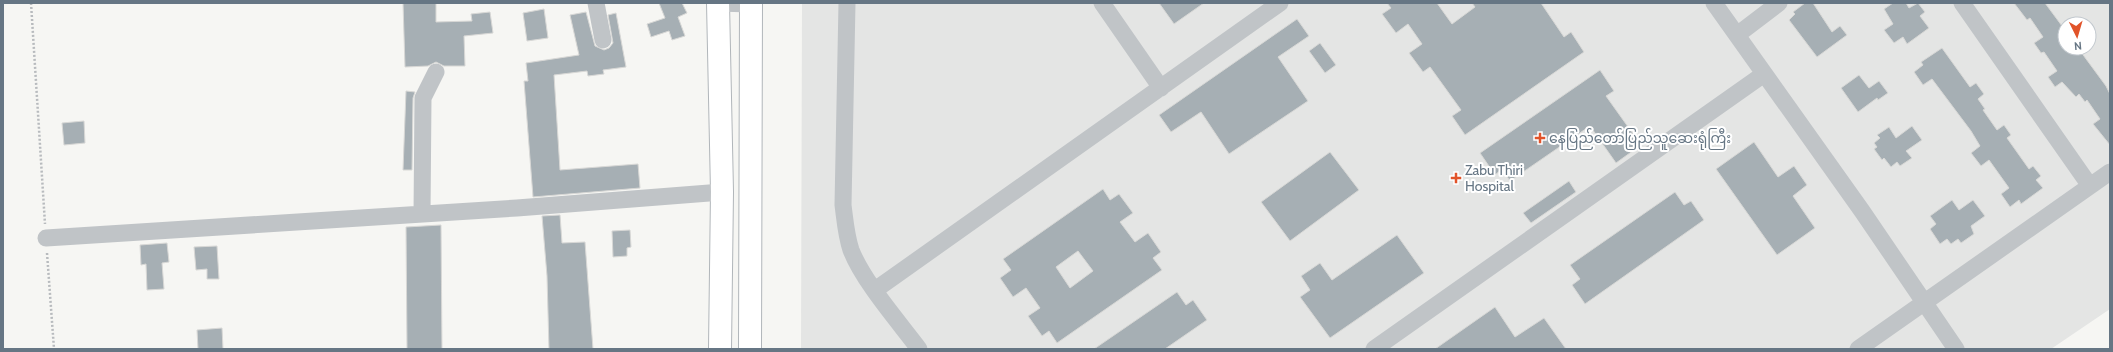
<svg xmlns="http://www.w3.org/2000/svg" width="2113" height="352" font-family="Cabin,'Noto Sans Myanmar',sans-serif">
<rect width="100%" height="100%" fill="#f6f6f3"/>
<path fill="#e4e5e4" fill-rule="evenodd" d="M802 3H2110V309L2051 349H801ZM2065 24H2089V48H2065Z"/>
<path fill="#a6afb4" stroke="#d8d8d6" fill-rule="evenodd" d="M403 3H436V22L472 21 471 14 490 12 493 33 464 36 465 66H444L436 62 428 66 405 67Z
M659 3H682L687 13 678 17 685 36 672 40 669 31 651 37 647 24 665 18Z
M1159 3H1204L1174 24Z
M1387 3H1437L1452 24 1475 7 1472 3H1541L1564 37 1571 32 1584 52 1465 135 1452 116 1461 110 1430 67 1423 72 1409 53 1422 44 1408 24 1396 33 1382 14 1391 8Z
M1805 3H1813L1832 32 1840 26 1847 35 1817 57 1789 20 1795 14 1793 12Z
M1893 3H1906L1909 8 1918 3 1925 12 1920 16 1929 28 1907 44 1903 37 1894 43 1884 30 1893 24 1884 9Z
M2014 3H2045L2065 30V48H2078L2106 86 2110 94V145L2093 124 2100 119 2087 100 2085 102 2079 94 2076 97 2062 82 2055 87 2048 77 2057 71 2044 52 2041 53 2034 43 2043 37 2030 18 2027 20Z
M544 9 548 38 527 41 523 13Z
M586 12 595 46 604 50 609 48 613 43 608 15 616 13 626 67 603 70 604 74 588 76 587 71 554 75 560 170 638 164 640 188 533 197 524 81H528L526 63 579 55 570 15Z
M1297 19 1309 36 1278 57 1308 101 1229 154 1201 112 1171 132 1159 115Z
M1320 43 1336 65 1325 73 1309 51Z
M1942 48 1970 87 1976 83 1984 94 1978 99 1985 109 1983 110 1997 130 2004 125 2011 135 2007 138 2029 169 2033 166 2041 176 2036 180 2043 188 2021 204 2019 200 2010 207 2001 194 2009 188 1989 160 1981 166 1971 153 1980 146 1971 131 1932 79 1923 85 1914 72 1923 65 1921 62Z
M1600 70 1614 91 1606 96 1641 145 1616 163 1590 126 1510 181 1502 169 1495 175 1480 153Z
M1859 75 1869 88 1879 81 1888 93 1878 100 1877 98 1858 112 1841 88Z
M406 91 415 92 413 98 412 170H403Z
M84 121 85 143 64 145 62 123Z
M1912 126 1922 140 1906 151 1912 158 1900 166 1897 162 1891 167 1884 158 1882 160 1874 149 1877 147 1874 143 1880 138 1877 135 1889 127 1896 138Z
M1754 142 1778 177 1794 166 1807 185 1793 196 1815 228 1777 255 1716 169Z
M1330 152 1359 190 1290 241 1261 202Z
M1569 181 1576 192 1531 223 1523 213Z
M1103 189 1110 200 1119 194 1133 213 1120 222 1135 242 1148 233 1161 252 1153 258 1162 270 1057 343 1049 331 1042 336 1028 316 1040 308 1026 288 1013 297 1000 278 1011 270 1003 259ZM1078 251 1093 271 1070 288 1056 267Z
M1675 192 1684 205 1691 201 1704 220 1585 304 1572 285 1580 279 1570 265Z
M1952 200 1959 210 1973 200 1985 216 1971 226 1974 234 1961 243 1958 239 1951 244 1947 239 1940 244 1930 229 1936 224 1930 216Z
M560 215 562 243 585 242 593 349H549L547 276 542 216Z
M441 225 442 349H407L406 227Z
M630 230 631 247 627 248V256L613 257 612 231Z
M1397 235 1424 273 1330 338 1300 297 1310 290 1301 276 1320 263 1332 280Z
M167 243 169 262 162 263 164 289 147 290 146 264 141 265 140 245Z
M217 246 219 279H207V269L196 270 194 247Z
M1177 292 1186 305 1193 300 1207 320 1165 349H1094Z
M1495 307 1515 337 1544 318 1566 349H1435Z
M222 328 223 349H198L197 330Z"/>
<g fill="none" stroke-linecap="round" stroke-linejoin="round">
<g stroke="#b1b6ba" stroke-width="24">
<path id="major" d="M718 3 722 192 720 349
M750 349 751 3"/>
</g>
<path stroke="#b8bbbe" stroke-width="2.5" stroke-dasharray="2 2" stroke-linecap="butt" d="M31 3 45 224
M47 253 54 349"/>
<path stroke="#c0c4c7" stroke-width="17" d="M596 3 603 40
M717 3 751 4
M847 3 843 205C845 220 846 235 851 250 863 281 898 321 919 349
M1102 3 1161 88
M1714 3 1862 211 1956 349
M1962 3 2090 186
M1737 35 1779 3
M422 214 423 98 436 72
M46 238 517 208 722 192
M875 290 1280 3
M1374 349 1764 74
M1858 349 2110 172"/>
<use href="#major" stroke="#fff" stroke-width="22"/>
</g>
<g fill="#e15329" stroke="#fff" stroke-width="1.5">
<path d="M1538 132h4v4h4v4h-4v4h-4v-4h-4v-4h4z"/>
<path d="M1454 172h4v4h4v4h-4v4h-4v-4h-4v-4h4z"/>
</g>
<g text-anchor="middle" stroke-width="4" stroke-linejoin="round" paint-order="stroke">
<g font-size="14" fill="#667684" stroke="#fff" text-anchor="start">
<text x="1549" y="143">နေပြည်တော်ပြည်သူဆေးရုံကြီး</text>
<text x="1465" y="175">Zabu Thiri<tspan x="1465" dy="16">Hospital</tspan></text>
</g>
</g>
<rect width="2113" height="352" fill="none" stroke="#667684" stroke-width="8"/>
<g transform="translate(2077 36) rotate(175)"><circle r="19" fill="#ffffff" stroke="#c2c8ce"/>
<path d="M0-3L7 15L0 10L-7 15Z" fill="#e15329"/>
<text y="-6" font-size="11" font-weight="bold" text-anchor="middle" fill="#667684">N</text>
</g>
</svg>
